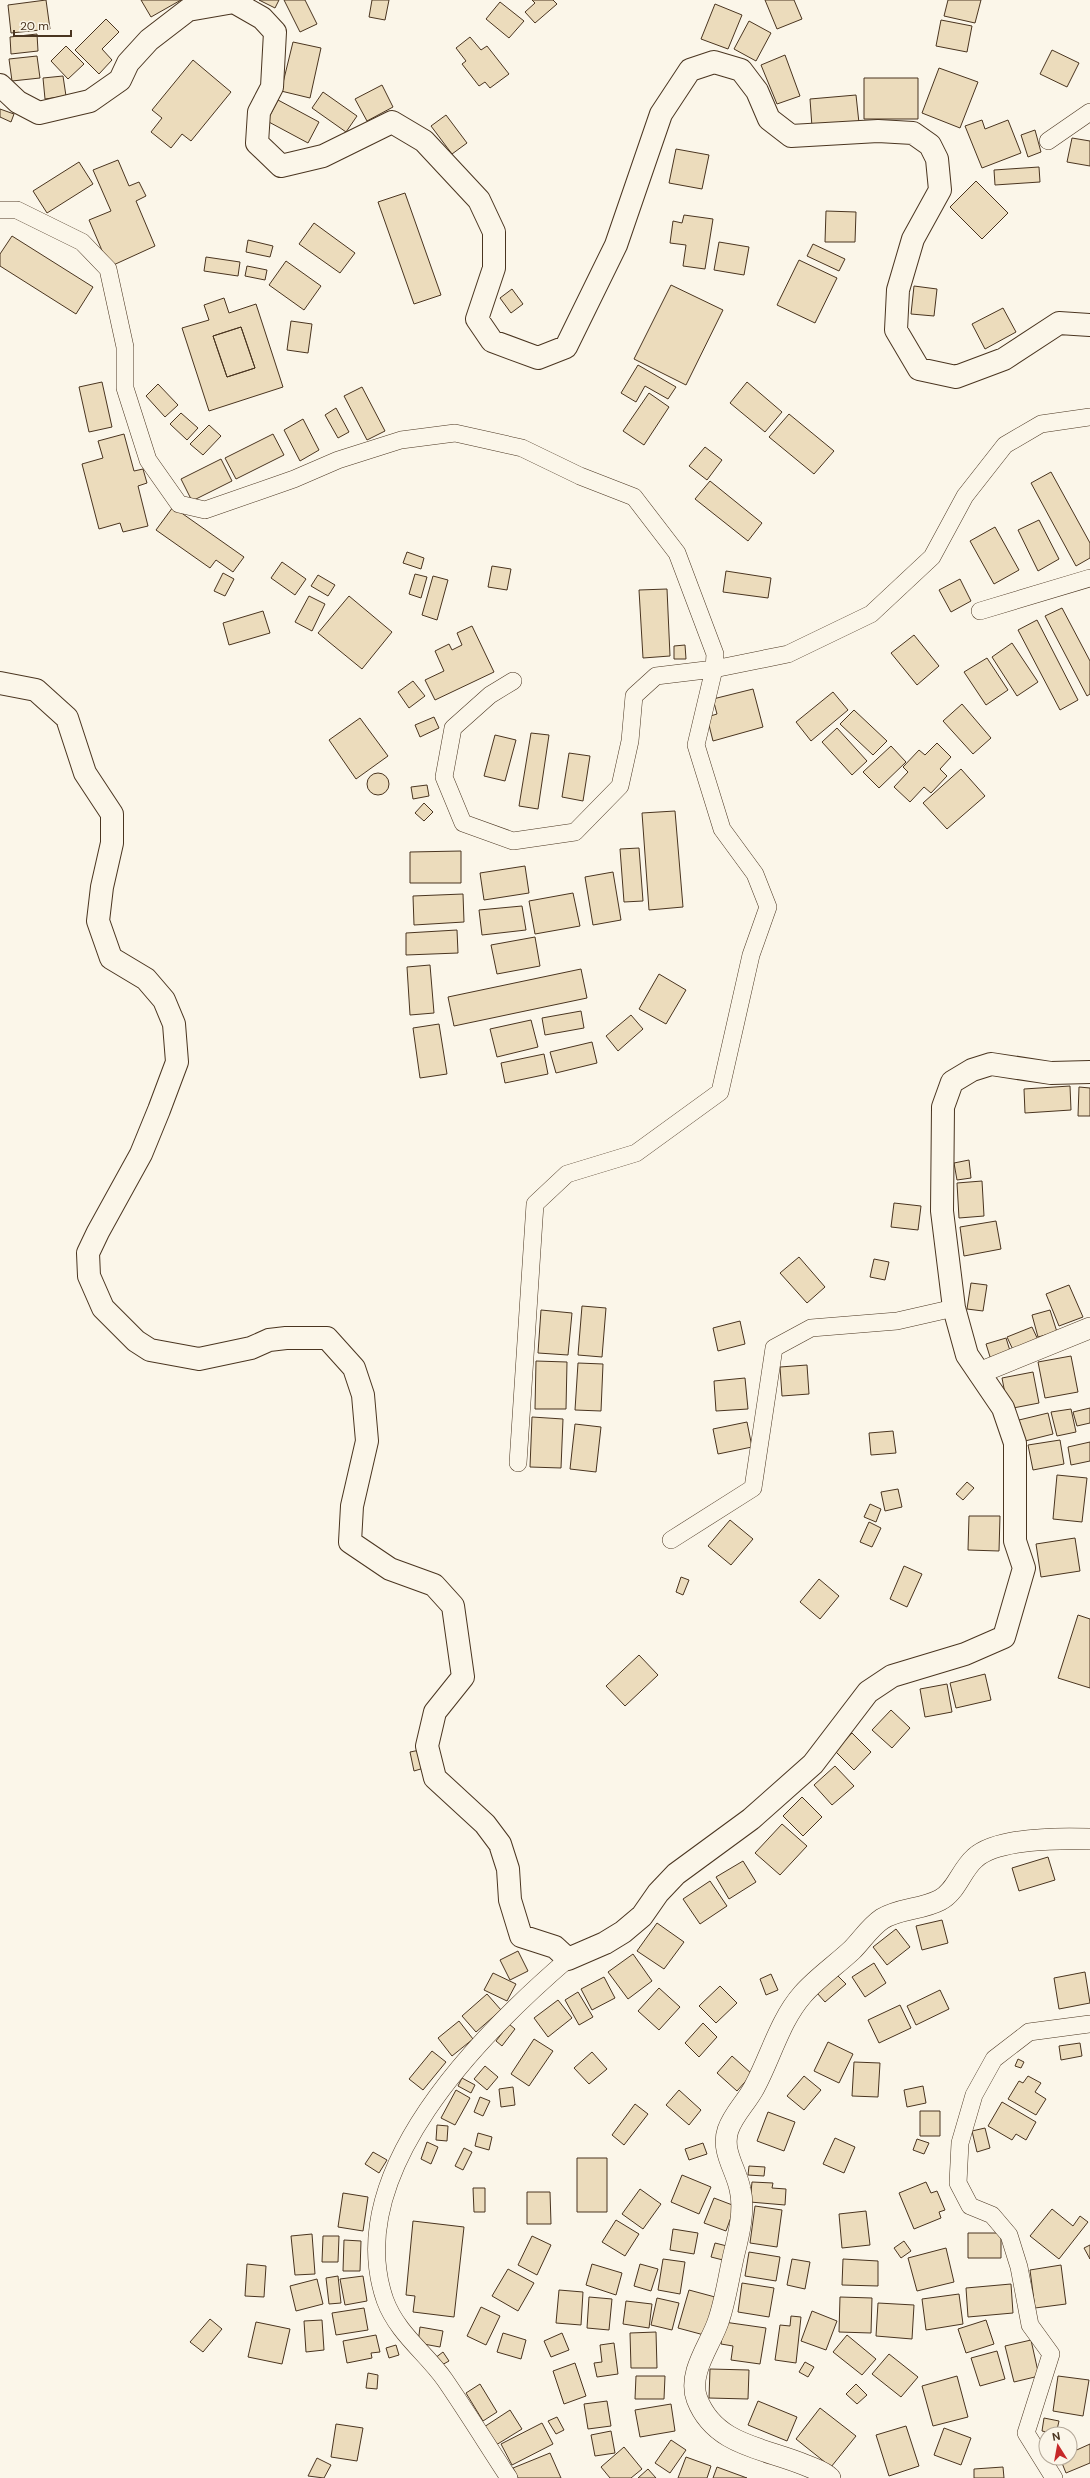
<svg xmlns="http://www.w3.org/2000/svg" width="1090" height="2478" font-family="'DM Sans',sans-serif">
<rect width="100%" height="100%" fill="#fbf6e9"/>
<path fill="#ecdcbc" stroke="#4a3520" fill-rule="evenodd" d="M46 0 50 29 11 33 8 5Z
M141 0H181L151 17Z
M259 0H279L275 8Z
M284 0H305L317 24 300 32Z
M372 0H389L385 20 369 17Z
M532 0H553L557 4 535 23 525 12 535 3Z
M765 0H794L802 19 777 29Z
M948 0H981L975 23 944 16Z
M500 2 524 21 509 38 486 19Z
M715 4 742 15 728 49 701 39Z
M106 19 119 32 102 49 112 60 99 74 75 50Z
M941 20 972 26 967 52 936 46Z
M749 21 771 33 756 61 734 49Z
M37 34 38 51 11 54 10 37Z
M470 37 481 50 487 46 509 74 490 88 485 82 479 86 462 64 466 61 456 48Z
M293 42 321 48 310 98 281 91Z
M66 46 84 64 68 79 51 61Z
M1052 50 1079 63 1067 87 1040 74Z
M785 55 800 96 777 104 761 65Z
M37 56 40 78 12 81 9 59Z
M193 60 231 92 191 141 182 134 171 148 151 132 162 118 152 110Z
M939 68 978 82 960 128 922 113Z
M63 76 66 96 45 99 43 78Z
M864 78H918V119H864Z
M382 85 393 107 367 121 355 99Z
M323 92 357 116 346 132 312 108Z
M856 95 859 123 812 127 810 99Z
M278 100 319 122 308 143 267 121Z
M0 109 14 114 11 122 0 117Z
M446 115 467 143 452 154 431 126Z
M982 120 985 129 1008 120 1021 153 982 168 965 126Z
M1035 130 1041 152 1028 157 1021 135Z
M1072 138 1090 141V166L1067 162Z
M676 149 709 155 702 189 669 183Z
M118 160 129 186 139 182 146 196 136 201 155 246 109 267 89 220 111 211 93 170Z
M79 162 93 184 47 213 33 191Z
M1039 167 1040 182 995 185 994 170Z
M976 181 1008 213 982 239 950 207Z
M405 193 441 295 414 304 378 202Z
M826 211 856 212 855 242H825Z
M684 215 713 219 705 269 683 266 686 245 670 243 673 221 682 223Z
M314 223 355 253 340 273 299 244Z
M12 236 93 287 76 314 0 266V254Z
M248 240 273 246 270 257 246 252Z
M719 242 749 247 744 275 714 270Z
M813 244 845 259 839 271 807 256Z
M206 257 240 262 238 276 204 271Z
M799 260 837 278 815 323 777 305Z
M286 261 321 286 304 310 269 285Z
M247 266 267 270 265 280 245 276Z
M671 285 723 310 686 385 634 359Z
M914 286 937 289 934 316 911 314Z
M512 289 523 304 511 313 500 298Z
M224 298 229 313 256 304 283 387 209 411 182 328 209 320 204 305ZM241 327 255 368 227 377 213 336Z
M1003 308 1016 332 985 349 972 324Z
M291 321 312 324 308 353 287 350Z
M241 327 255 368 227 377 213 336Z
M638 365 676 387 668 399 645 386 636 402 621 393Z
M102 382 112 427 89 432 79 387Z
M747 382 782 412 765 432 730 403Z
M158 384 178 405 165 417 146 396Z
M362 387 385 431 367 440 344 396Z
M649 393 669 407 644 445 623 431Z
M336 408 349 432 338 438 325 415Z
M181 413 198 428 187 440 170 424Z
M789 414 834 451 814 474 769 437Z
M303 419 319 450 300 461 284 430Z
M209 425 221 436 203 455 190 444Z
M124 434 134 471 143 469 147 483 138 486 148 526 123 532 120 523 99 529 82 464 103 458 98 441Z
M273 434 284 455 236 479 225 458Z
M705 447 722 460 707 480 689 466Z
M221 459 232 481 192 501 181 479Z
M1051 472 1090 543V558L1076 566 1031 483Z
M710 481 762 523 748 541 695 499Z
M173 507 244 557 233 572 216 560 210 568 156 530Z
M1039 520 1059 559 1038 571 1018 530Z
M995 527 1019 570 994 584 970 541Z
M407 552 424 558 421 569 403 563Z
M282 562 306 579 295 595 271 578Z
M492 566 511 569 507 590 488 587Z
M726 571 771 578 768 598 723 592Z
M223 573 234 579 225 596 214 591Z
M415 574 427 577 421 598 409 594Z
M318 575 335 585 328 596 311 586Z
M433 576 448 580 437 620 422 615Z
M960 579 971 601 951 612 939 590Z
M667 589 670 656 643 658 639 590Z
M309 596 325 604 312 631 295 622Z
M349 596 392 632 362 669 318 633Z
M1062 608 1090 661V694L1087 696 1045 616Z
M263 611 270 633 229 645 223 623Z
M1037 620 1078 700 1060 710 1018 630Z
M472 626 494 672 435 700 425 680 444 671 435 651 449 644 452 650 462 645 457 633Z
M914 635 939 666 917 685 891 653Z
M1012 643 1038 682 1017 696 992 657Z
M685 645 686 659H674V646Z
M987 658 1008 690 986 705 964 672Z
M413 681 425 696 409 708 398 692Z
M753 689 763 727 713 741 707 717 717 714 713 699Z
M833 692 848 710 811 741 796 722Z
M962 704 991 738 973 754 943 721Z
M854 710 887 741 873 755 840 724Z
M434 717 439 728 420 737 415 725Z
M360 718 388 756 356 779 329 740Z
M837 728 867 761 852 775 822 742Z
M531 733 549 735 538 809 519 806Z
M495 735 516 740 505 781 484 776Z
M937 743 951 757 940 769 947 776 931 793 924 787 910 802 894 787 908 772 903 767 919 750 925 755Z
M891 746 906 762 879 788 863 772Z
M569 753 590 756 583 801 562 797Z
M961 769 985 796 947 829 923 803Z
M367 784a11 11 0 1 1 22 0a11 11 0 1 1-22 0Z
M427 785 429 796 413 799 411 787Z
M424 803 433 812 424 821 415 813Z
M675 811 683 907 649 910 642 813Z
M639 848 643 901 624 902 620 849Z
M461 851V883H410V852Z
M525 866 529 893 484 900 480 873Z
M613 872 621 920 593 925 585 877Z
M573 893 580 926 535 934 529 901Z
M463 894 464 922 414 925 413 896Z
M522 906 526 930 482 935 479 910Z
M457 930 458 953 406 955V933Z
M535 937 540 966 497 974 491 945Z
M430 965 434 1013 410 1015 407 967Z
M581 969 587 998 454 1026 448 997Z
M659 974 686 990 666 1024 639 1009Z
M581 1011 584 1028 545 1035 542 1018Z
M631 1015 643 1029 618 1051 606 1036Z
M531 1020 538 1047 497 1057 490 1029Z
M439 1024 447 1074 420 1078 413 1028Z
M592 1042 597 1063 556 1073 550 1052Z
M544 1054 548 1074 505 1083 501 1063Z
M1070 1086 1071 1110 1025 1113 1024 1089Z
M1079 1087 1090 1088V1116H1078Z
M969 1160 971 1178 957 1180 954 1163Z
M982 1181 984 1216 959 1218 957 1183Z
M894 1203 921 1206 918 1230 891 1227Z
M996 1221 1001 1249 964 1256 960 1227Z
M799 1257 825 1287 807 1303 780 1273Z
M874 1259 889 1262 885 1280 870 1277Z
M971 1283 987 1285 983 1311 967 1309Z
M1069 1285 1083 1317 1059 1326 1046 1294Z
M582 1306 606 1308 602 1357 578 1355Z
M541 1310 572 1313 568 1355 538 1353Z
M1050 1310 1057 1332 1038 1337 1032 1315Z
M740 1321 745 1344 718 1351 713 1328Z
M1032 1327 1039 1342 1014 1352 1007 1337Z
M1006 1338 1011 1354 991 1360 986 1344Z
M1071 1356 1078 1392 1045 1398 1038 1362Z
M536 1361 567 1362 566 1409H535Z
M578 1363 603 1364 601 1411 575 1410Z
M807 1365 809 1394 782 1396 780 1367Z
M1033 1372 1039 1403 1008 1409 1002 1378Z
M745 1378 748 1409 716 1411 714 1381Z
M1090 1408V1423L1077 1426 1073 1412Z
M1071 1409 1076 1432 1057 1436 1051 1412Z
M1048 1413 1053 1434 1025 1441 1019 1420Z
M532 1417 563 1419 561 1468 530 1467Z
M747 1422 752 1447 718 1454 713 1429Z
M575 1424 601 1427 596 1472 570 1469Z
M893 1431 896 1453 871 1455 869 1433Z
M1060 1440 1064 1464 1033 1470 1028 1445Z
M1090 1442V1461L1071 1465 1068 1447Z
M1057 1475 1087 1478 1082 1522 1053 1519Z
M967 1482 974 1488 963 1500 956 1494Z
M898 1489 902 1507 885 1511 881 1492Z
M870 1504 881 1509 876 1522 864 1517Z
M969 1516H1000L999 1551 968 1550Z
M730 1520 753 1539 731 1565 708 1546Z
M869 1522 881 1528 872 1547 860 1542Z
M1075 1538 1080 1571 1041 1577 1036 1544Z
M904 1566 922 1574 907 1607 890 1599Z
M681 1577 689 1580 683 1595 676 1592Z
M819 1579 839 1596 820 1619 800 1602Z
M1078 1615 1090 1619V1688L1058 1678Z
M639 1655 658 1675 625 1706 606 1686Z
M985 1674 991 1700 956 1708 950 1683Z
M947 1684 952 1712 925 1717 920 1689Z
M891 1710 910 1728 892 1748 872 1730Z
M852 1733 871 1752 854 1770 835 1751Z
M420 1750 424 1768 414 1771 410 1752Z
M835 1766 854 1786 832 1805 814 1785Z
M802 1797 822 1817 803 1836 783 1816Z
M782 1824 807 1846 780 1875 755 1853Z
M1048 1857 1055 1880 1019 1891 1012 1868Z
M743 1861 756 1882 729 1899 716 1877Z
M710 1881 727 1906 700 1924 683 1899Z
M942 1920 948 1943 922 1950 916 1926Z
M657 1923 684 1942 664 1969 637 1951Z
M896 1929 910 1947 887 1965 873 1947Z
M518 1951 528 1971 510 1980 500 1960Z
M633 1954 652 1981 628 1999 608 1972Z
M874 1963 886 1983 865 1997 852 1977Z
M1085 1972 1090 2003 1059 2009 1054 1978Z
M493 1973 516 1984 507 2001 484 1990Z
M771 1974 778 1990 766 1995 760 1979Z
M837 1975 846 1984 825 2002 817 1993Z
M604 1977 615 1998 592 2010 581 1989Z
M720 1986 737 2003 716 2023 699 2006Z
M659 1988 680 2007 659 2030 638 2011Z
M940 1990 949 2009 916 2025 907 2006Z
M578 1992 593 2017 579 2025 565 2000Z
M487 1994 501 2010 476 2032 462 2016Z
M558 2000 572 2018 548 2037 534 2018Z
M900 2005 911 2028 879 2043 868 2020Z
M459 2021 473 2039 452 2056 438 2038Z
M703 2023 717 2037 699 2057 685 2043Z
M509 2024 515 2029 502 2046 496 2041Z
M534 2039 553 2051 529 2086 511 2074Z
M828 2042 853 2054 839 2083 814 2071Z
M1080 2043 1082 2056 1061 2060 1059 2046Z
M432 2051 446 2062 423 2090 409 2079Z
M592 2052 607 2069 589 2084 574 2068Z
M732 2056 752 2074 737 2091 717 2073Z
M1018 2059 1024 2062 1021 2068 1015 2066Z
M854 2062 880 2063 878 2097 852 2096Z
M485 2066 498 2077 487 2090 474 2079Z
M804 2076 821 2090 804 2110 787 2096Z
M1028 2076 1041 2083 1035 2092 1046 2099 1036 2115 1008 2099 1019 2081 1023 2083Z
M462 2078 475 2085 471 2093 458 2086Z
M923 2086 926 2103 907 2107 904 2090Z
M513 2087 515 2105 501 2107 499 2089Z
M456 2090 470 2098 455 2125 441 2118Z
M679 2090 701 2110 689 2125 666 2105Z
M480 2097 490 2101 483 2116 474 2112Z
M1002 2102 1036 2122 1026 2140 1016 2134 1012 2140 988 2126Z
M635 2104 648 2114 624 2145 612 2135Z
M920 2111H940V2136H920Z
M768 2112 795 2122 784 2151 757 2141Z
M437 2125 448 2126 447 2141 436 2140Z
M985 2128 990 2148 977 2152 972 2131Z
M478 2133 492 2137 489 2150 475 2146Z
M835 2138 855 2147 844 2173 823 2164Z
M917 2139 929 2143 924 2154 913 2150Z
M427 2142 438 2147 431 2164 421 2159Z
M703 2143 707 2154 689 2160 685 2149Z
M464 2148 472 2152 463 2170 455 2166Z
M373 2152 387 2160 379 2173 365 2164Z
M577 2158H607V2212H577Z
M749 2166 765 2167 764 2176 748 2175Z
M682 2175 711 2187 699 2214 671 2202Z
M752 2182 773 2183 772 2188 786 2189 785 2205 750 2202Z
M926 2182 931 2193 937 2191 945 2210 939 2212 941 2218 914 2229 899 2193Z
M473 2188H485V2212H474Z
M640 2189 661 2204 643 2229 622 2214Z
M527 2192H550L551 2224H527Z
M343 2193 368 2197 363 2231 338 2227Z
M714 2198 735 2206 726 2231 704 2223Z
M755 2206 782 2210 777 2247 750 2243Z
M1052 2209 1073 2226 1080 2216 1088 2222 1059 2259 1030 2236Z
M866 2211 870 2245 842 2248 839 2214Z
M616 2220 639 2234 625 2256 602 2242Z
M413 2221 464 2227 454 2317 413 2312 415 2296 406 2295Z
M673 2229 698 2233 694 2254 670 2250Z
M968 2233H1001V2258H968Z
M312 2234 315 2274 295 2275 291 2236Z
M323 2236H339L338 2262H322Z
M532 2236 551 2245 537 2275 518 2265Z
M344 2240 361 2241 360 2271H343Z
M904 2241 911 2251 901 2258 894 2248Z
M715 2243 727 2246 723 2260 711 2257Z
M1090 2245V2259L1084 2248Z
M946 2248 954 2282 917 2291 908 2258Z
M749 2252 780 2257 776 2281 745 2276Z
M663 2259 685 2262 680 2294 658 2290Z
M792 2259 810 2262 805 2289 787 2285Z
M843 2259 878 2261V2286L842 2285Z
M247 2264 266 2266 264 2297 245 2296Z
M592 2264 622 2273 616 2295 586 2285Z
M640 2264 658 2269 651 2291 634 2286Z
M1061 2265 1066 2304 1035 2308 1030 2270Z
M508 2269 534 2283 518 2311 492 2296Z
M338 2276 341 2303 329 2304 326 2278Z
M363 2276 367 2301 345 2305 340 2279Z
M317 2279 323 2304 296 2311 290 2286Z
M742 2283 774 2288 769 2317 738 2312Z
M1011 2284 1013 2313 968 2317 966 2288Z
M559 2290 583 2292 581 2325 556 2323Z
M689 2290 715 2297 704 2335 678 2328Z
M959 2294 963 2324 926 2330 922 2299Z
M589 2297 612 2299 609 2330 587 2328Z
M840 2297 872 2298 871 2333 839 2332Z
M657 2298 679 2303 672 2330 651 2325Z
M626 2301 652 2304 649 2328 623 2324Z
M878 2303 914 2305 912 2339 876 2336Z
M481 2307 500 2316 486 2345 467 2336Z
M364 2308 368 2330 336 2335 332 2313Z
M812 2311 837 2321 826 2350 801 2341Z
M791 2316 801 2317 796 2363 775 2360 780 2325 790 2326Z
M210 2319 222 2329 203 2352 190 2342Z
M322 2320 324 2350 306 2352 304 2321Z
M986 2320 994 2344 966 2353 958 2329Z
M256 2322 290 2329 282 2364 248 2357Z
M724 2322 766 2328 760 2364 731 2360 733 2346 721 2344Z
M420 2327 443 2331 440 2347 418 2343Z
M656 2332 657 2368H631L630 2333Z
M503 2333 526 2340 521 2359 497 2352Z
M562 2333 569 2350 551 2357 544 2341Z
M376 2335 380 2352 371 2353 372 2358 347 2363 343 2341Z
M847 2335 876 2359 862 2375 833 2352Z
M1031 2340 1039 2376 1014 2382 1005 2346Z
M614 2343 618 2374 597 2377 594 2363 602 2362 600 2345Z
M396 2345 399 2355 389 2358 386 2348Z
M997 2351 1005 2379 980 2386 971 2358Z
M443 2352 449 2361 440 2366 435 2358Z
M889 2354 918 2377 901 2397 872 2374Z
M805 2362 814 2367 808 2377 799 2372Z
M575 2363 586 2396 564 2404 553 2371Z
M710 2369 749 2370 748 2399 709 2398Z
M368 2373 378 2375 377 2389 366 2388Z
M636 2376H665L664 2399H635Z
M957 2376 968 2417 933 2426 922 2386Z
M1058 2376 1089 2380 1083 2416 1053 2411Z
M480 2384 497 2412 483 2421 466 2393Z
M856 2384 867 2395 857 2404 846 2394Z
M607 2401 611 2426 588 2429 584 2404Z
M758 2401 797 2417 787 2441 748 2425Z
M671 2404 675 2431 640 2437 635 2410Z
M820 2408 856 2436 831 2467 796 2439Z
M510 2410 522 2429 496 2445 484 2427Z
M557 2417 564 2430 556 2434 548 2421Z
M1044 2418 1059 2421 1056 2434 1042 2431Z
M542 2423 553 2444 512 2465 501 2444Z
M336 2424 363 2428 357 2461 331 2457Z
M906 2426 919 2466 889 2476 876 2435Z
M944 2428 971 2438 961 2465 934 2455Z
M611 2431 615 2453 595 2456 591 2435Z
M671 2440 686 2450 670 2473 655 2463Z
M1090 2444V2463L1066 2473 1060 2458H1070V2453Z
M624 2447 642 2469 631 2478H610L601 2467Z
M550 2453 561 2478H518L513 2468Z
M686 2457 711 2466 707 2478H678Z
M317 2458 331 2465 324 2478 308 2476Z
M717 2467 747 2478H713Z
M1003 2467 1004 2478H974V2469Z
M648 2469 656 2478H638Z"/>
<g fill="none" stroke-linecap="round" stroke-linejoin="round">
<g stroke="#4a3520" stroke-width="18">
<path id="minor" d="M1048 141 1090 112
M0 210H17L82 242 108 269 125 347V388L148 460 179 504 205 510 294 479 338 460 401 440 455 433 522 448 580 476 634 497 677 553 715 654 714 669 696 745 722 829 755 874 768 907 751 955 720 1092 636 1153 567 1174 535 1204 518 1463
M980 611 1090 578
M513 681 490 695 453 728 444 777 463 823 513 841 575 832 620 786 630 741 634 696 656 676 714 669 788 654 871 614 932 557 965 496 1005 445 1041 424 1090 417
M671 1540 753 1488 774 1348 811 1328 897 1321 954 1308
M509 2478C488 2446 467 2412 445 2380 426 2353 397 2333 385 2300 341 2173 481 2034 568 1959
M1054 2478 1026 2433 1051 2354 1030 2325 1019 2267 1009 2235 992 2215 970 2206 958 2183 960 2143 974 2095 994 2059 1029 2032 1090 2024"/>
</g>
<g stroke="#4a3520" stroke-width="22">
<path id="tertiary" d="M979 1373 1090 1328
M830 2478C823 2471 814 2469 805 2465 765 2448 715 2446 697 2399 687 2372 712 2343 719 2319 726 2298 729 2275 734 2254 739 2234 745 2209 740 2189 736 2169 721 2151 728 2130 734 2113 747 2102 755 2086 771 2056 780 2020 803 1994 817 1978 836 1965 852 1950 862 1940 870 1927 882 1919 900 1908 921 1910 940 1900 956 1892 961 1870 975 1858 997 1838 1061 1838 1090 1839"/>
</g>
<g stroke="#4a3520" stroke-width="24">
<path id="primary" d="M0 85 18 102 39 113 90 101 120 80 128 63 149 40 188 10 234 2 262 18 275 32 272 87 259 112 257 143 281 166 323 156 392 122 424 141 479 200 494 232V268L477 319 492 341 538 358 566 347 616 245 661 114 690 70 714 62 741 70 757 91 769 119 791 136 878 131 913 133 930 145 937 159 940 190 913 239 898 290 896 330 919 369 956 377 1004 359 1059 323 1090 325"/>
</g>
<g stroke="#4a3520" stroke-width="24">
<path id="trunk" d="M0 683 36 690 67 718 85 773 112 814V843L102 887 98 921 111 958 146 979 164 1000 174 1024 177 1062 159 1110 141 1154 98 1232 88 1253 89 1276 103 1308 136 1341 150 1350 199 1359 251 1348 269 1340 286 1338H327L354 1368 363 1395 367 1441 352 1506 350 1542 390 1569 434 1585 453 1606 463 1677 435 1712 427 1746 435 1778 485 1824 500 1844 508 1869 510 1900 521 1936 555 1947 568 1959 605 1943 623 1932 642 1916 658 1893 676 1874 751 1819 813 1764 868 1692 892 1676 965 1654 1004 1637 1024 1568 1015 1541V1443L1003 1408 967 1355 954 1308 942 1211 943 1107 952 1082 972 1070 991 1064 1051 1073 1090 1072"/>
</g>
<use href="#minor" stroke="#fbf6e9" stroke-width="17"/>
<use href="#tertiary" stroke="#fbf6e9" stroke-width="21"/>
<use href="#primary" stroke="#fbf6e9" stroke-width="22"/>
<use href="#trunk" stroke="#fbf6e9" stroke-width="22"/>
</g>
<g transform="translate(1058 2446) rotate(349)"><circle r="19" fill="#fbf6e9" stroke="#b4a999"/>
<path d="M0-3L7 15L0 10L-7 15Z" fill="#c62828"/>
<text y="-6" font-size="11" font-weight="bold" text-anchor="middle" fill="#4a3520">N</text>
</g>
<path d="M14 30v6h57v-6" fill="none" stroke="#4a3520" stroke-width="2"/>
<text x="20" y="30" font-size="12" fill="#4a3520" stroke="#fbf6e9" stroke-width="3" paint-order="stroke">20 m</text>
</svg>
